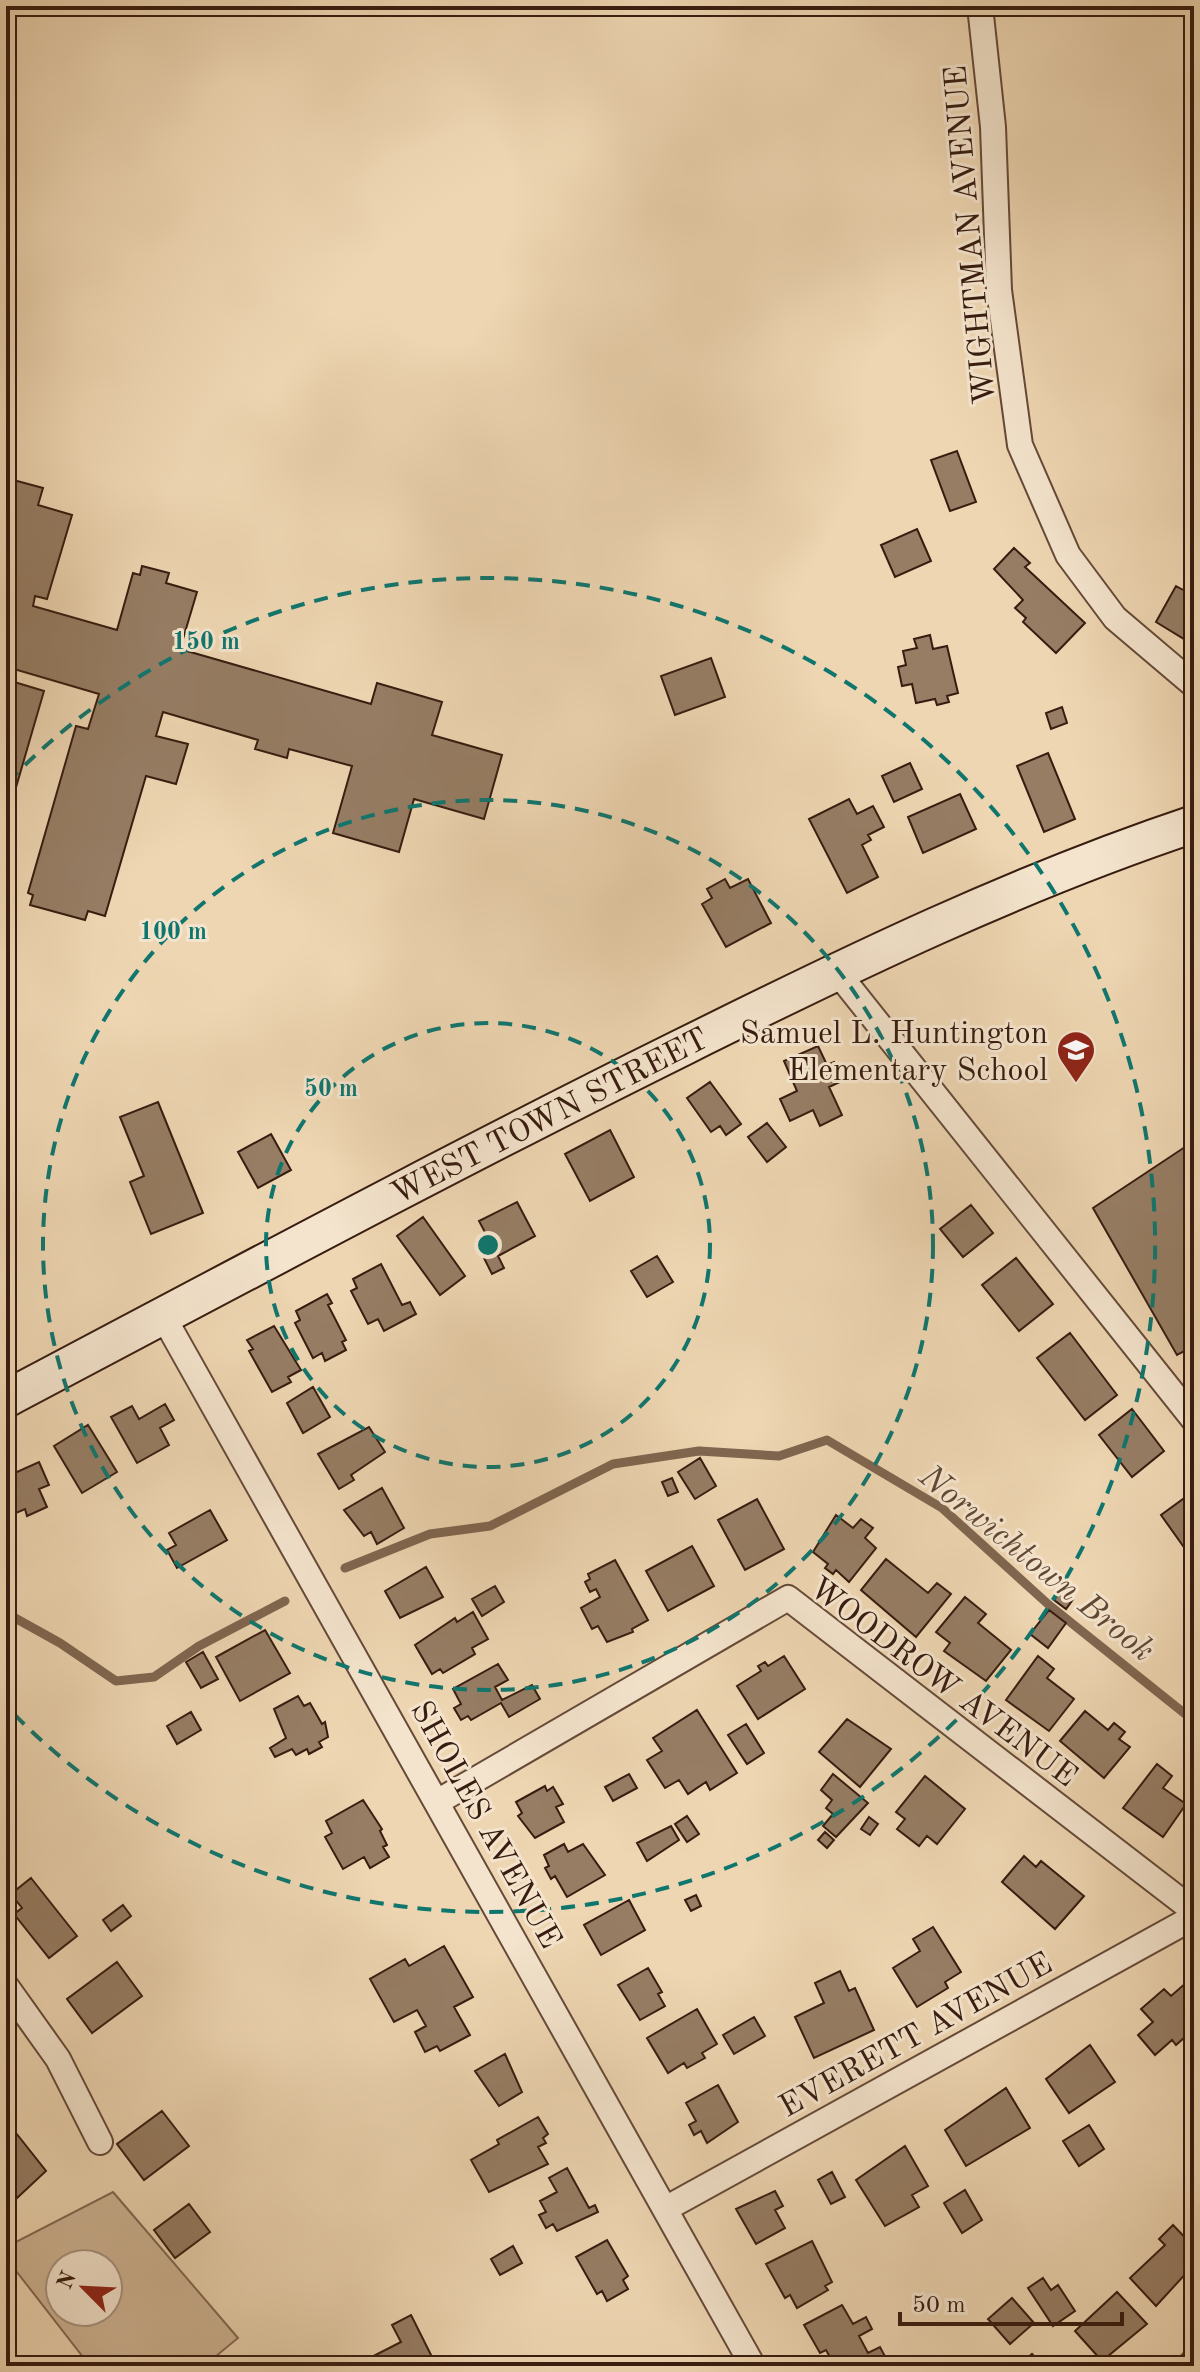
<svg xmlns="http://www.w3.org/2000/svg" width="1200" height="2372" font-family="'Old Standard TT',serif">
<rect width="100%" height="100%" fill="#eed6b2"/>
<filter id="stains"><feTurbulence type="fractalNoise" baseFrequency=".0025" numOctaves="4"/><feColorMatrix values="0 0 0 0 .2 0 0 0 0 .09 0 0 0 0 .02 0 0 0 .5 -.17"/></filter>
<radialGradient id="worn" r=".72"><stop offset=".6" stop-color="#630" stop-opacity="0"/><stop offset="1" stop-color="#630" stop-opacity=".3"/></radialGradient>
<path fill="#cfb696" stroke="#836953" stroke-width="2" fill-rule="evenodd" d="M113 2192 238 2338 204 2366H90L6 2258V2247ZM60 2264H108V2312H60Z"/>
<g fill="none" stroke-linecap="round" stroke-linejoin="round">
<path stroke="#806650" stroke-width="9" d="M345 1568 430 1534 490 1526 613 1464 699 1451 779 1456 827 1440 942 1508 1049 1605 1194 1721
M6 1613 60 1643 116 1681 154 1677 199 1646 285 1601"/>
</g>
<path fill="#967d64" stroke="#371c10" stroke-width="2" d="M957 451 976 502 950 511 931 460Z
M6 478 43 488 38 505 72 515 47 599 35 596 33 606 117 630 133 573 140 575 142 566 169 573 166 583 197 592 180 649 371 704 377 683 442 702 432 735 502 755 484 819 414 799 399 852 333 833 352 766 289 749 287 758 255 749 258 740 163 712 156 736 188 744 176 784 146 776 105 916 88 911 85 920 30 905 33 895 28 893 76 726 88 729 99 694 14 669 11 681 44 691 10 808 6 807Z
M917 529 931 561 895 577 881 545Z
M1014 548 1030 563 1025 567 1085 623 1056 653 1023 622 1026 618 1015 608 1023 600 994 569Z
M1176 586 1194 596V629L1191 627 1184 639 1156 622Z
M930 635 933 649 947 646 958 693 947 696 949 702 937 705 935 699 916 703 912 684 902 686 898 667 906 665 903 651 917 648 914 639Z
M711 658 725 697 675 715 661 676Z
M1062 707 1067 723 1051 729 1046 713Z
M1048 753 1075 819 1044 832 1017 766Z
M910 763 922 789 894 802 882 776Z
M960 794 976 829 923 853 908 817Z
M849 799 857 814 873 806 884 827 868 835 871 840 862 845 878 877 847 893 809 819Z
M725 879 730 888 748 879 771 923 726 947 702 904 712 898 707 889Z
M1194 887V921L1187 907 1193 904 1186 891Z
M818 1046 827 1065 834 1062 842 1081 829 1087 842 1115 820 1126 813 1110 790 1121 780 1099 797 1091 784 1061Z
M710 1082 741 1124 726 1135 720 1126 711 1132 687 1098Z
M158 1102 203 1213 151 1234 130 1182 144 1176 120 1117Z
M767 1123 786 1147 767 1162 748 1137Z
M610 1130 634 1177 590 1201 565 1154Z
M271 1134 291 1170 258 1188 238 1152Z
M1194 1141V1351L1192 1347 1177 1355 1093 1208Z
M517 1202 535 1236 498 1256 504 1268 492 1274 476 1242 487 1236 479 1221Z
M971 1205 993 1233 963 1257 940 1229Z
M423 1217 465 1276 440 1295 397 1236Z
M657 1256 673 1282 647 1297 631 1271Z
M1016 1258 1053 1304 1019 1331 982 1285Z
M381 1264 402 1305 410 1302 416 1314 384 1331 378 1319 368 1324 351 1291 357 1288 353 1279Z
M327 1294 332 1303 328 1305 346 1340 342 1342 346 1350 325 1361 322 1353 313 1358 295 1323 300 1320 296 1311Z
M274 1326 301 1370 288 1377 291 1382 272 1392 249 1351 253 1349 247 1340Z
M1070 1333 1117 1395 1085 1420 1037 1358Z
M313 1387 330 1417 303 1433 287 1403Z
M165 1404 174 1420 160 1428 169 1445 137 1463 111 1417 132 1406 139 1419Z
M1132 1409 1164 1451 1132 1477 1099 1435Z
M88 1425 117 1472 82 1493 54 1446Z
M369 1427 385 1452 351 1475 354 1480 339 1489 318 1454Z
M700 1458 716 1486 695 1499 678 1472Z
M39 1462 49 1485 39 1489 47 1507 27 1516 25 1509 9 1516 6 1508 8 1476Z
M672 1478 678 1492 668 1496 662 1482Z
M382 1488 404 1528 377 1544 371 1532 364 1536 344 1510Z
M1194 1491V1559L1193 1560 1161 1515Z
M757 1499 784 1549 745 1570 718 1520Z
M210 1510 227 1540 177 1568 167 1550 176 1545 169 1533Z
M836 1515 853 1528 861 1519 873 1528 865 1538 876 1548 849 1582 836 1570 833 1574 825 1568 828 1564 813 1552Z
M692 1546 714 1586 668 1611 646 1571Z
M886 1559 928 1593 937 1583 951 1594 916 1637 861 1590Z
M615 1560 648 1620 632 1629 633 1632 607 1642 598 1626 592 1629 581 1608 600 1597 596 1589 590 1592 585 1582 590 1579 588 1574Z
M426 1567 443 1597 400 1618 385 1591Z
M495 1586 504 1602 482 1616 472 1599Z
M1062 1589 1074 1598 1066 1609 1054 1600Z
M965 1597 986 1614 978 1623 1011 1650 986 1681 944 1651 950 1643 936 1632Z
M1049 1610 1066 1623 1048 1648 1030 1634Z
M473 1612 488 1639 472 1648 475 1654 443 1673 440 1669 432 1674 415 1645 455 1618 457 1622Z
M265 1630 290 1673 240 1701 216 1657Z
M203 1652 218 1679 201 1688 186 1662Z
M784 1656 805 1689 758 1719 737 1686 761 1671 758 1666 765 1662 768 1666Z
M1038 1656 1054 1669 1047 1678 1074 1699 1049 1731 1006 1700Z
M498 1664 508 1680 495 1687 502 1700 532 1685 540 1699 509 1717 501 1703 471 1720 468 1716 461 1720 454 1708 461 1704 453 1689Z
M298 1696 304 1706 310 1703 322 1724 325 1722 328 1737 319 1742 322 1747 309 1754 307 1749 296 1755 292 1749 275 1757 270 1748 286 1738 274 1709Z
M697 1710 737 1773 710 1790 706 1782 688 1794 679 1780 665 1788 647 1760 662 1751 653 1738Z
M1085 1711 1108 1730 1114 1723 1125 1732 1119 1739 1130 1747 1104 1778 1060 1741Z
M191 1712 201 1730 177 1744 167 1726Z
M847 1719 891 1749 860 1787 819 1752Z
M746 1724 764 1753 747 1764 728 1735Z
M1157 1764 1172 1776 1163 1788 1186 1804 1163 1837 1123 1808Z
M629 1774 637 1788 613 1801 605 1787Z
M833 1774 868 1803 836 1837 823 1826 833 1814 826 1808 832 1800 821 1790Z
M925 1776 965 1809 937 1844 927 1836 919 1846 897 1829 905 1819 896 1812Z
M545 1786 547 1791 553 1787 563 1804 556 1807 564 1822 535 1838 518 1816 522 1813 516 1802Z
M363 1800 382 1829 380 1831 387 1845 383 1847 389 1857 370 1868 364 1857 343 1869 325 1837 332 1833 326 1821Z
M687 1816 699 1834 687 1842 675 1824Z
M869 1817 878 1824 870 1835 861 1829Z
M671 1826 679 1840 647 1861 637 1843Z
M825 1832 834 1840 827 1848 818 1840Z
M564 1844 568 1852 583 1844 605 1875 567 1897 555 1876 551 1879 545 1868 549 1866 544 1855Z
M1024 1856 1036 1867 1041 1861 1084 1896 1055 1929 1002 1882Z
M31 1878 77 1936 49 1958 14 1914 22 1908 11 1894Z
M696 1895 701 1906 691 1911 685 1900Z
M629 1900 645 1930 601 1955 584 1925Z
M123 1905 131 1916 111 1931 103 1920Z
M933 1927 961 1972 945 1982 948 1988 917 2007 893 1968 920 1951 913 1939Z
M444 1946 473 1997 454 2007 470 2035 440 2051 437 2046 425 2052 415 2032 426 2026 417 2010 394 2022 370 1979 405 1959 409 1966Z
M117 1962 142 1996 92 2033 67 1999Z
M648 1968 662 1992 658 1994 665 2006 640 2020 618 1985Z
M840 1971 849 1991 855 1988 874 2030 814 2058 795 2017 824 2003 815 1983Z
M1194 1976V2029L1176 2045 1172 2040 1155 2055 1138 2035 1153 2022 1141 2009 1164 1989 1171 1996Z
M697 2009 717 2044 702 2053 705 2058 687 2068 684 2063 668 2073 647 2038Z
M754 2017 765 2036 734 2054 723 2035Z
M1090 2045 1115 2082 1069 2113 1046 2079Z
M505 2054 522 2092 499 2106 475 2071Z
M718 2085 738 2122 707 2143 701 2131 694 2135 689 2125 696 2121 686 2103Z
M1006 2088 1030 2128 966 2166 945 2130Z
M162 2111 189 2146 144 2180 117 2144Z
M538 2117 548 2134 543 2138 546 2143 538 2147 548 2164 489 2192 471 2160 499 2144 497 2140Z
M1089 2125 1104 2149 1079 2166 1063 2141Z
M16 2133 46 2171 17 2198 6 2186V2143Z
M905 2146 928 2186 912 2195 919 2207 885 2226 856 2180Z
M567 2168 589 2208 595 2205 598 2212 557 2231 553 2224 546 2228 539 2215 546 2212 540 2201 557 2192 549 2178Z
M832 2172 845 2197 831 2204 818 2180Z
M965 2190 982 2220 962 2233 944 2203Z
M775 2191 783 2206 775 2210 785 2228 756 2244 736 2209Z
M189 2204 210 2232 175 2258 154 2230Z
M1173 2225 1194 2247V2255L1185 2264 1190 2269 1156 2306 1130 2278 1165 2245 1159 2239Z
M607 2240 628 2276 623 2280 628 2289 607 2301 602 2291 597 2294 576 2257Z
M812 2241 832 2282 825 2286 828 2290 797 2308 790 2295 785 2298 766 2264Z
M513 2246 522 2263 500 2275 491 2259Z
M1043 2278 1051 2290 1058 2285 1075 2311 1053 2326 1028 2288Z
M1117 2292 1147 2324 1102 2361 1075 2331Z
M1012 2298 1034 2323 1010 2344 988 2319Z
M842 2305 853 2324 866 2317 872 2329 859 2336 868 2353 880 2347 888 2362 881 2366H835L826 2350 820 2353 804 2325Z
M411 2315 431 2355 414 2366H354L401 2342 392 2325Z
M1032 2354 1043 2366H1018Z"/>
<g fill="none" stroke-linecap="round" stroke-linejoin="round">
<g stroke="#654a38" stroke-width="28">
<path id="street" d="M980 6 993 127 999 290 1020 445 1068 555 1115 618 1194 685
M837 972 1194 1420
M163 1316 753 2366
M437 1802 788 1598 1194 1911
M6 1986 58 2059 100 2142
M667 2208 1194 1917
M1189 2366 1194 2361"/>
</g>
<g stroke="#371c10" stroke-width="40">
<path id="secondary" d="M6 1399C231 1280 455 1160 683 1047 850 964 1017 883 1194 824"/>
</g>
<use href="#street" stroke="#f4e4cd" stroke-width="24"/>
<use href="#secondary" stroke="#f4e4cd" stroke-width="36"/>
</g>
<g fill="none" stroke="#0f766e" stroke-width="4" stroke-dasharray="14 10">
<circle cx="488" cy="1245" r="222"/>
<circle cx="488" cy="1245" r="445"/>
<path d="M8 782A667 667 0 1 1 8 1708"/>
</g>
<defs>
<g id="school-pin" transform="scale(2)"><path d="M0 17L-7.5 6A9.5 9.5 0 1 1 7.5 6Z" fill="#8f2418" stroke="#f4e4cd"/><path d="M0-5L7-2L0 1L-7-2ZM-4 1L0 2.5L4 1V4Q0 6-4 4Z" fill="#fff"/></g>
</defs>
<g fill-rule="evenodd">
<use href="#school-pin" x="1076" y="1050"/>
</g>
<g text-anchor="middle" stroke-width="6" stroke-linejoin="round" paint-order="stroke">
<g font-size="32" fill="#371c10" stroke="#f4e4cd">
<text transform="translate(969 235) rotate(-95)" y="11">WIGHTMAN AVENUE</text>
<text transform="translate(549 1115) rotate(-27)" y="11">WEST TOWN STREET</text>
<text transform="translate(944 1681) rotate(37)" y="11">WOODROW AVENUE</text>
<text transform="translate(487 1824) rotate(61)" y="11">SHOLES AVENUE</text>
<text transform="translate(915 2034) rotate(-29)" y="11">EVERETT AVENUE</text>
</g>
<g font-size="32" fill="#371c10" stroke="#f4e4cd" text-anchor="end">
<text x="1048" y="1043">Samuel L. Huntington<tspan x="1048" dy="37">Elementary School</tspan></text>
</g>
<g font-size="34" font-style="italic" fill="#614735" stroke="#f4e4cd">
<text transform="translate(1038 1562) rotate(39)" y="12">Norwichtown Brook</text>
</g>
</g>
<circle cx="488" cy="1245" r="12" fill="#0f766e" stroke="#f4e4cd" stroke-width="4"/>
<g font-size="24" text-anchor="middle" font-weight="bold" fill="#0f766e" stroke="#f4e4cd" stroke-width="6" stroke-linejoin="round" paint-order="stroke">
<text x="206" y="649">150 m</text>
<text x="173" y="939">100 m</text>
<text x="331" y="1096">50 m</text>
</g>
<rect width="1200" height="2372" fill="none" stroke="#eed6b2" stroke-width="32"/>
<rect x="8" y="8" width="1184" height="2356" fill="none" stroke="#371c10" stroke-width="4"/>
<rect x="16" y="16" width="1168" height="2340" fill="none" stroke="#371c10" stroke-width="2"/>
<g transform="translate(84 2288) rotate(294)"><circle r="38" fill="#f4e4cd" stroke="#a89481" stroke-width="2"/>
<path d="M0-6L14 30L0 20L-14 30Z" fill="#8f2418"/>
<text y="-12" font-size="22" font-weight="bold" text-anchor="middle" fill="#371c10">N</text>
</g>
<path d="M900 2312v12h222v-12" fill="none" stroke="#371c10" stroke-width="4"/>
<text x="912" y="2312" font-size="24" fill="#371c10" stroke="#f4e4cd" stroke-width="6" paint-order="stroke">50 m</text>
<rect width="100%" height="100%" filter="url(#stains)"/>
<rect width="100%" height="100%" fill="url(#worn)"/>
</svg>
